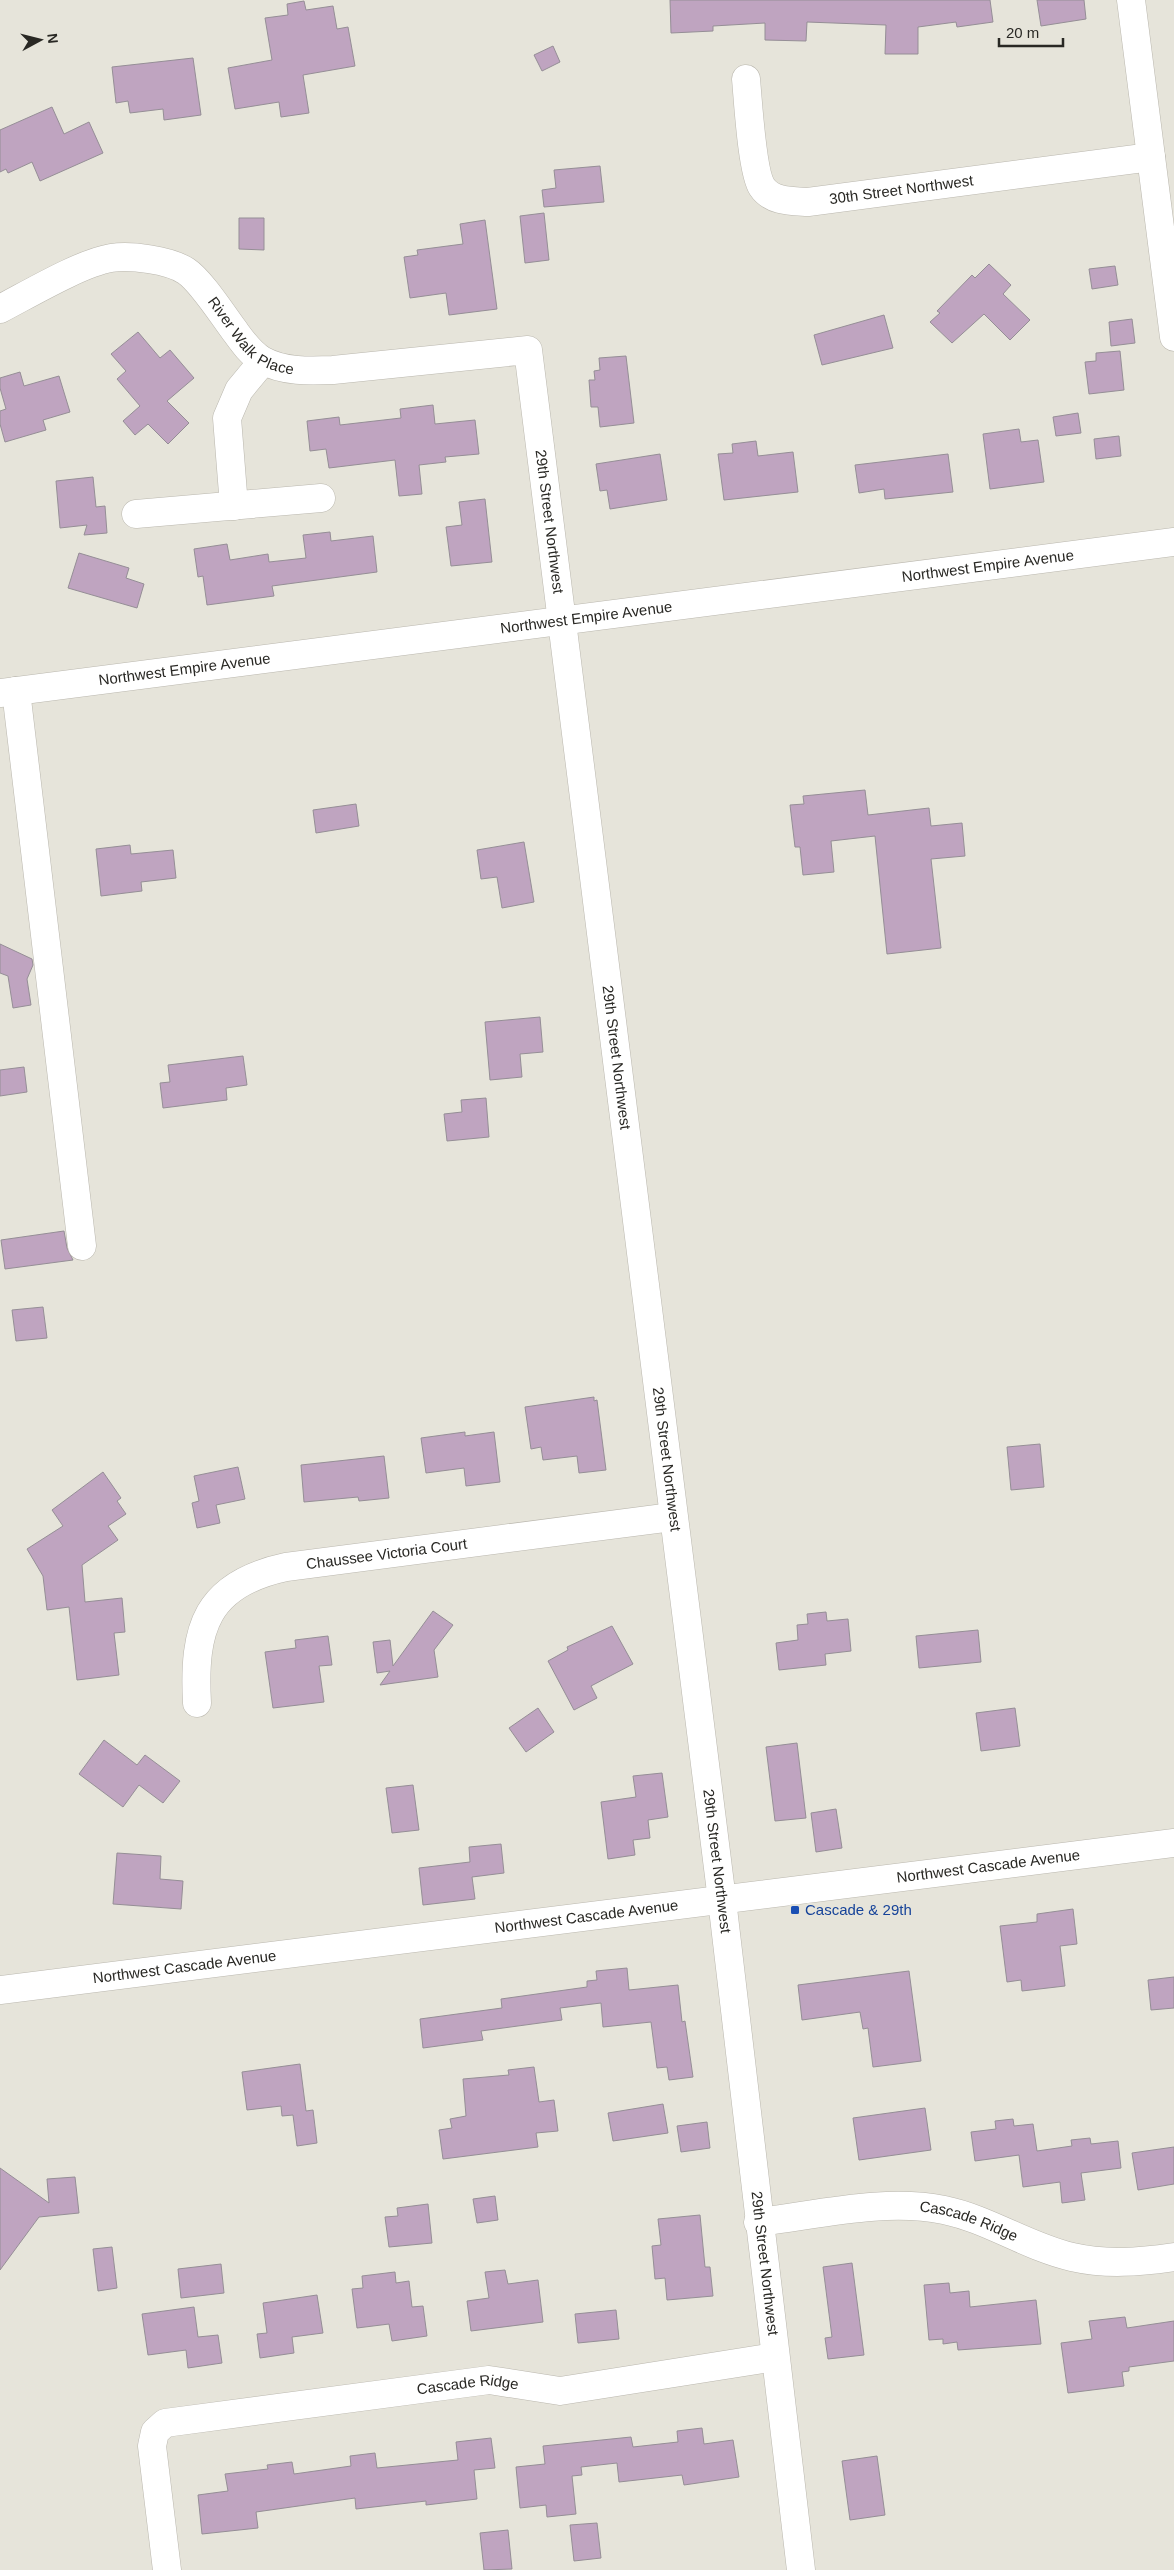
<svg xmlns="http://www.w3.org/2000/svg" width="1174" height="2570" font-family="Arial,sans-serif">
<rect width="100%" height="100%" fill="#e6e4da"/>
<path fill="#bfa4c0" stroke="#958e96" d="M670 0H990L993 22 957 27 956 22 918 27V54H885L886 25 807 22 806 41 765 40V23L713 26V31L671 33Z
M1037 0H1084L1086 19 1041 26Z
M304 1 306 10 333 6 337 29 348 27 355 66 303 75 309 113 281 117 279 102 235 109 228 68 272 60 265 18 288 15 287 4Z
M553 46 560 62 542 71 534 55Z
M193 58 201 115 164 120 163 109 130 113 128 101 116 103 112 67Z
M52 107 64 134 89 122 103 153 40 181 32 162 8 173 6 169 0 172V130Z
M600 166 604 202 544 207 542 190 556 188 554 170Z
M544 213 549 260 525 263 520 216Z
M239 218H264V250L239 249Z
M485 220 497 309 449 315 446 293 410 298 404 257 418 255 417 250 463 244 460 224Z
M989 264 1011 285 1003 294 1030 320 1010 340 984 314 952 343 930 322 940 313 937 311 972 275 975 278Z
M1115 266 1118 285 1092 289 1089 269Z
M884 315 893 348 822 365 814 335Z
M1132 319 1135 343 1111 346 1109 322Z
M138 332 160 358 170 350 194 378 167 401 189 423 168 444 148 424 135 435 123 421 140 406 117 379 126 371 111 354Z
M1120 351 1124 390 1089 394 1085 362 1096 361V353Z
M626 356 634 423 600 427 598 407H591L589 380H595L594 371 600 370 599 358Z
M20 372 24 386 59 376 70 412 43 420 46 430 5 442 0 424V411L6 409 0 388V378Z
M433 405 435 424 475 420 479 454 445 457 446 462 419 465 422 494 399 496 395 460 329 468 326 449 310 451 307 421 339 417 340 425 401 418 400 409Z
M1078 413 1081 433 1056 436 1053 417Z
M1019 429 1021 442 1038 440 1044 482 990 489 983 434Z
M1119 436 1121 456 1096 459 1094 439Z
M756 441 758 456 793 452 798 492 724 500 718 454 733 453 732 444Z
M660 454 667 500 610 509 607 490 600 491 596 464Z
M948 454 953 492 885 499 884 489 859 493 855 465Z
M93 477 96 507 105 506 107 533 84 535 87 525 60 528 56 481Z
M485 499 492 562 451 566 446 527 462 525 459 502Z
M330 532 331 541 373 536 377 572 272 586 274 596 207 605 203 576 198 577 194 549 227 544 230 560 268 554 269 562 306 558 303 535Z
M79 553 129 568 126 578 144 584 137 608 68 588Z
M865 790 868 815 929 808 931 826 962 823 965 856 931 859 941 948 887 954 875 836 831 841 834 872 803 875 800 847H795L790 805 804 804 803 796Z
M356 804 359 826 316 833 313 810Z
M524 842 534 902 502 908 497 877 481 879 477 850Z
M130 845 131 854 173 850 176 878 141 882 142 891 101 896 96 849Z
M0 944 32 959 33 965 27 979 31 1005 13 1008 8 976 0 973Z
M540 1017 543 1052 520 1054 522 1077 490 1080 485 1022Z
M243 1056 247 1085 226 1088 227 1100 163 1108 160 1083 170 1082 168 1065Z
M24 1067 27 1092 0 1096V1070Z
M486 1098 489 1137 447 1141 444 1114 462 1112 461 1100Z
M64 1231 67 1248 73 1260 5 1269 1 1240Z
M43 1307 47 1338 16 1341 12 1310Z
M594 1397V1401L597 1400 606 1470 579 1473 577 1456 543 1460 541 1447 531 1449 525 1407Z
M465 1432V1436L494 1432 500 1482 466 1486 464 1468 426 1473 421 1438Z
M1040 1444 1044 1487 1011 1490 1007 1447Z
M384 1456 389 1498 359 1501 358 1497 304 1502 301 1465Z
M238 1467 245 1499 216 1505 220 1523 197 1528 192 1503 199 1501 194 1476Z
M103 1472 121 1498 117 1501 126 1514 108 1526 118 1540 82 1565 85 1602 122 1598 125 1632 114 1633 119 1675 77 1680 69 1607 47 1610 43 1576 27 1549 63 1526 52 1510Z
M433 1611 453 1625 434 1650 438 1677 380 1685 390 1671 377 1673 373 1642 390 1640 393 1666Z
M826 1612 827 1621 848 1619 851 1651 825 1654 826 1665 779 1670 776 1643 798 1640 797 1625 808 1624 807 1614Z
M612 1626 633 1664 591 1686 597 1698 574 1710 548 1661 568 1650 567 1647Z
M978 1630 981 1662 919 1668 916 1636Z
M328 1636 332 1665 319 1666 324 1702 273 1708 265 1652 296 1648 295 1640Z
M538 1708 554 1732 526 1752 509 1728Z
M1015 1708 1020 1746 981 1751 976 1713Z
M104 1740 137 1765 145 1755 180 1781 163 1803 139 1785 123 1807 79 1774Z
M797 1743 806 1818 775 1821 766 1747Z
M662 1773 668 1817 648 1820 650 1838 633 1840 635 1855 608 1859 601 1802 636 1797 633 1776Z
M413 1785 419 1830 392 1833 386 1788Z
M836 1809 842 1848 816 1852 811 1813Z
M501 1844 504 1873 472 1877 475 1899 423 1905 419 1868 470 1862 469 1847Z
M117 1853 161 1856 160 1879 183 1881 181 1909 113 1904Z
M1073 1909 1077 1944 1060 1946 1065 1986 1022 1991 1021 1980 1007 1982 1000 1926 1037 1922V1914Z
M627 1968 629 1990 678 1985 682 2022 685 2021 693 2077 669 2080 667 2067 657 2068 651 2022 603 2027 601 2003 560 2008 562 2020 481 2031 483 2040 423 2048 420 2019 502 2008 501 1999 587 1987V1981L597 1980 596 1971Z
M909 1971 921 2061 873 2067 868 2028 863 2029 860 2012 802 2020 798 1985Z
M1174 1977V2008L1151 2010 1148 1980Z
M300 2064 306 2111 313 2110 317 2143 297 2146 293 2115 282 2116 281 2106 247 2110 242 2072Z
M534 2067 539 2102 554 2100 558 2131 536 2133 538 2147 443 2159 439 2130 452 2128 450 2119 466 2116 463 2079 509 2075 508 2070Z
M663 2104 668 2133 613 2141 608 2113Z
M925 2108 931 2150 859 2160 853 2118Z
M1013 2119 1014 2126 1033 2124 1037 2151 1072 2146 1071 2140 1090 2138 1091 2144 1118 2141 1121 2168 1081 2173 1085 2200 1062 2203 1060 2182 1023 2187 1019 2155 975 2161 971 2132 996 2129 995 2121Z
M707 2122 710 2148 681 2152 677 2126Z
M1174 2147V2184L1138 2190 1132 2153Z
M0 2168 49 2203 47 2179 75 2177 79 2213 39 2217 0 2270Z
M495 2196 498 2220 477 2223 473 2199Z
M428 2204 432 2243 389 2247 385 2217 398 2216 397 2208Z
M700 2215 705 2267H710L713 2296 667 2300 665 2278 655 2279 652 2246 661 2245 658 2219Z
M112 2247 117 2288 98 2291 93 2249Z
M852 2263 864 2355 828 2359 825 2338 832 2337 823 2267Z
M221 2264 224 2293 181 2298 178 2269Z
M505 2270 508 2284 538 2280 543 2322 471 2331 467 2301 489 2298 485 2272Z
M395 2272 396 2283 409 2281 412 2307 423 2306 427 2336 392 2341 389 2324 357 2328 352 2289 363 2288 362 2276Z
M949 2283 950 2293 969 2291 970 2307 1036 2300 1041 2344 958 2350 957 2342 943 2344V2339L929 2340 924 2285Z
M317 2295 323 2333 292 2337 294 2353 260 2358 257 2334 267 2333 263 2303Z
M194 2307 198 2337 218 2335 222 2363 188 2368 186 2350 148 2355 142 2314Z
M616 2310 619 2339 578 2343 575 2314Z
M1125 2317 1127 2328 1174 2321V2361L1129 2367V2371L1122 2372 1124 2386 1068 2393 1061 2343 1092 2339 1089 2321Z
M702 2428 704 2444 733 2440 739 2477 684 2485 682 2475 619 2482 617 2463 581 2467 582 2475 572 2476 576 2514 547 2517 546 2505 520 2508 516 2467 545 2464 543 2446 631 2437 633 2447 678 2442 677 2431Z
M491 2438 495 2468 474 2470 477 2499 426 2505V2501L356 2509 355 2498 256 2512 258 2528 202 2534 198 2495 228 2491 225 2474 268 2469 267 2465 292 2462 294 2474 351 2466 350 2456 375 2453 377 2468 458 2460 456 2442Z
M877 2456 885 2515 850 2520 842 2461Z
M597 2523 601 2558 574 2561 570 2525Z
M508 2530 512 2569 484 2570 480 2533Z"/>
<g fill="none" stroke-linecap="round" stroke-linejoin="round">
<g stroke="#bab7ae" stroke-width="29">
<g id="minor">
<path d="M1131 0 1174 337"/>
<path id="s1" d="M746 79C748 100 752 172 762 187 772 202 792 201 808 202L1151 157"/>
<path id="s2" d="M0 309C29 294 81 263 111 258 131 255 169 260 186 271 201 281 222 314 234 330 242 341 250 353 262 360 283 372 310 371 333 370L528 350 722 1900 801 2570"/>
<path d="M234 506 227 418 239 390 263 361"/>
<path d="M136 514 321 498"/>
<path d="M16 691 82 1246"/>
<path id="s3" d="M0 693 1174 542"/>
<path id="s4" d="M197 1703C193 1628 206 1584 286 1567L672 1517"/>
<path id="s5" d="M0 1990 1174 1843"/>
<path id="s6" d="M758 2222C817 2215 885 2198 944 2210 988 2219 1028 2247 1072 2257 1107 2265 1139 2262 1174 2257"/>
<path id="s7" d="M167 2570 152 2446 155 2432 165 2423 489 2380 560 2391 775 2357"/>
</g>
</g>
<use href="#minor" stroke="#fff" stroke-width="28"/>
</g>
<rect fill="#1a4fb4" stroke="#e6e4da" stroke-width="2" x="790" y="1905" width="10" height="10" rx="2.5"/>
<g text-anchor="middle" stroke-width="4.5" stroke-linejoin="round" paint-order="stroke">
<g font-size="15" fill="#292824" stroke="#e6e4da">
<text dy="5" stroke="none"><textPath href="#s1" startOffset="254">30th Street Northwest</textPath></text>
<text dy="5" stroke="none"><textPath href="#s2" startOffset="294">River Walk Place</textPath></text>
<text dy="5" stroke="none"><textPath href="#s2" startOffset="759">29th Street Northwest</textPath></text>
<text dy="5" stroke="none"><textPath href="#s3" startOffset="996">Northwest Empire Avenue</textPath></text>
<text dy="5" stroke="none"><textPath href="#s3" startOffset="591">Northwest Empire Avenue</textPath></text>
<text dy="5" stroke="none"><textPath href="#s3" startOffset="186">Northwest Empire Avenue</textPath></text>
<text dy="5" stroke="none"><textPath href="#s2" startOffset="1299">29th Street Northwest</textPath></text>
<text dy="5" stroke="none"><textPath href="#s2" startOffset="1704">29th Street Northwest</textPath></text>
<text dy="5" stroke="none"><textPath href="#s4" startOffset="285">Chaussee Victoria Court</textPath></text>
<text dy="5" stroke="none"><textPath href="#s2" startOffset="2109">29th Street Northwest</textPath></text>
<text dy="5" stroke="none"><textPath href="#s5" startOffset="996">Northwest Cascade Avenue</textPath></text>
<text dy="5" stroke="none"><textPath href="#s5" startOffset="591">Northwest Cascade Avenue</textPath></text>
<text dy="5" stroke="none"><textPath href="#s5" startOffset="186">Northwest Cascade Avenue</textPath></text>
<text dy="5" stroke="none"><textPath href="#s6" startOffset="214">Cascade Ridge</textPath></text>
<text dy="5" stroke="none"><textPath href="#s2" startOffset="2514">29th Street Northwest</textPath></text>
<text dy="5" stroke="none"><textPath href="#s7" startOffset="458">Cascade Ridge</textPath></text>
</g>
<g font-size="15" fill="#164399" stroke="#e6e4da" text-anchor="start">
<text x="805" y="1915">Cascade &amp; 29th</text>
</g>
</g>
<g transform="translate(40 40) rotate(83)" stroke="#e6e4da" stroke-width="4" paint-order="stroke">
<path d="M0-4L9 19L0 12L-9 19Z" fill="#292824"/>
<text y="-8" font-size="14" font-weight="bold" text-anchor="middle" fill="#292824">N</text>
</g>
<path d="M999 38v8h64v-8" fill="none" stroke="#292824" stroke-width="2.5"/>
<text x="1006" y="38" font-size="15" fill="#292824" stroke="#e6e4da" stroke-width="4" paint-order="stroke">20 m</text>
</svg>
